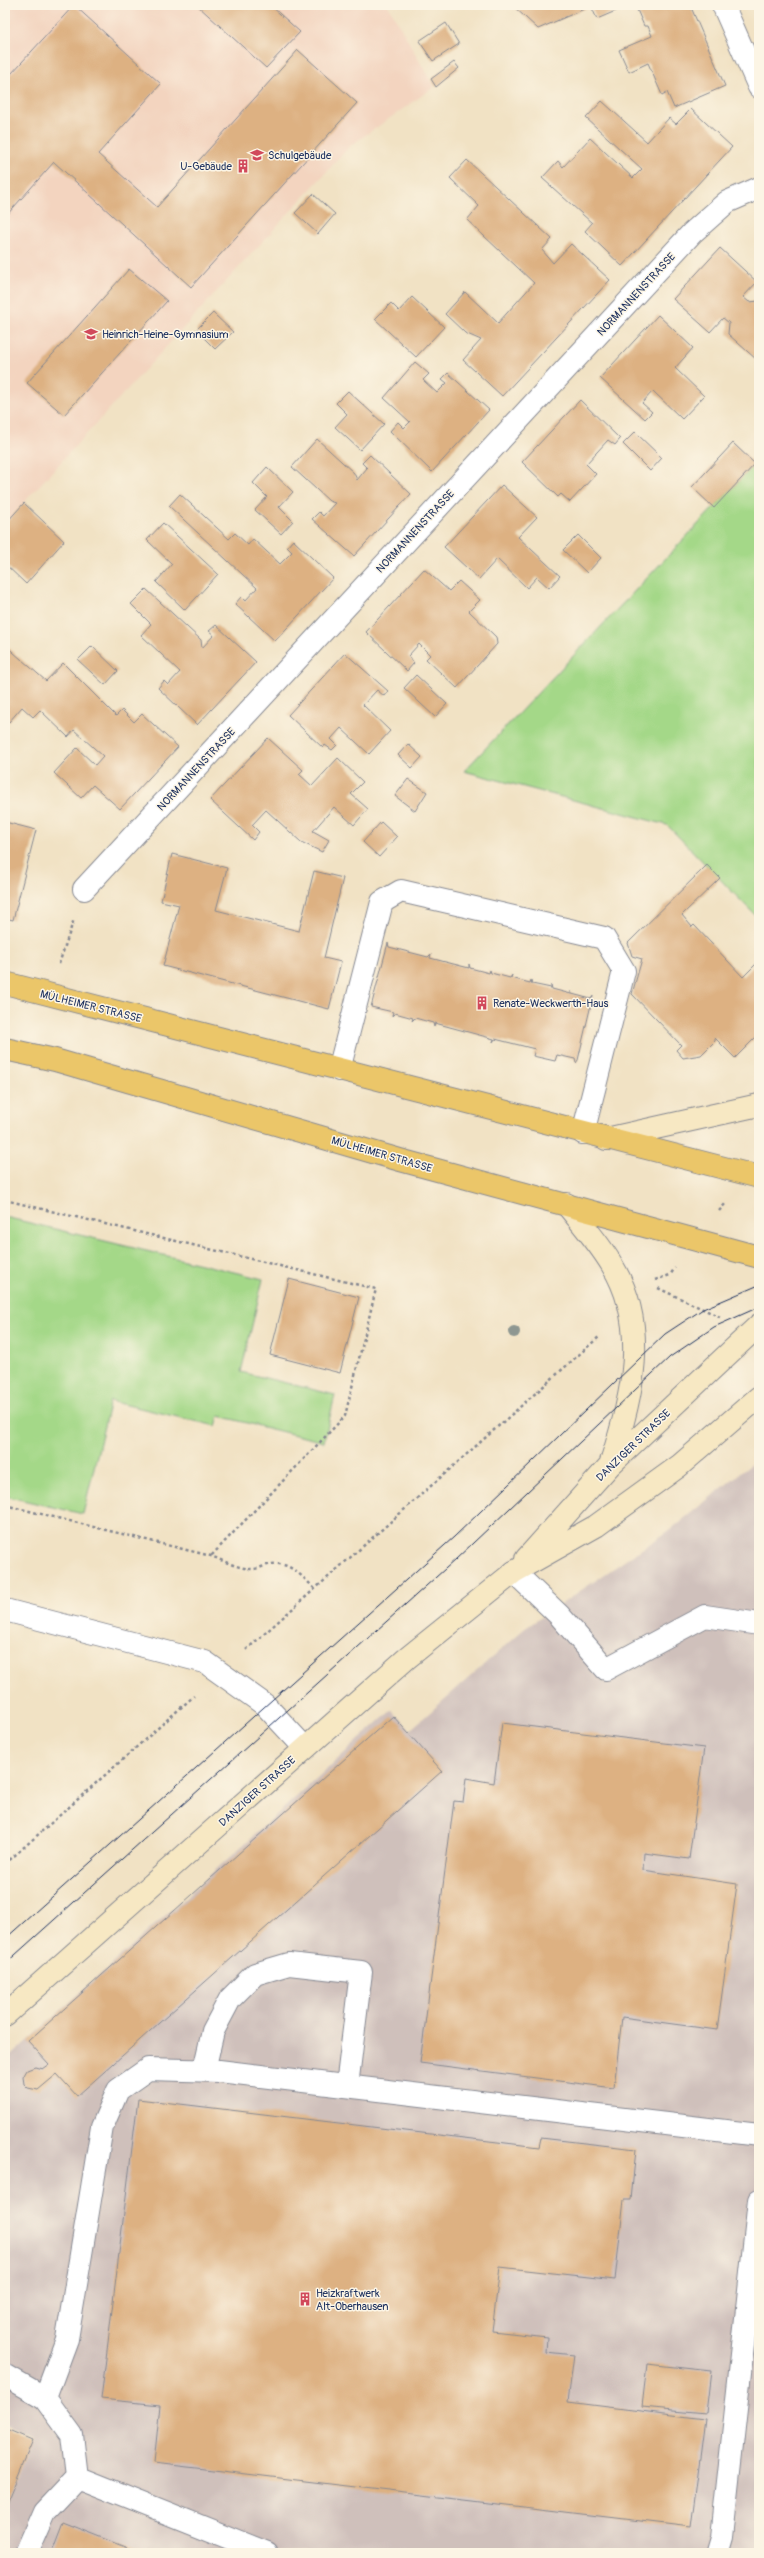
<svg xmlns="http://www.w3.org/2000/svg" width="764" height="2558" font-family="Pangolin,sans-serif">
<rect width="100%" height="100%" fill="#fcf5e5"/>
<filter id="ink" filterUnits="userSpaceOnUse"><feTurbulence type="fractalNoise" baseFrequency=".025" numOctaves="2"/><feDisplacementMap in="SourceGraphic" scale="8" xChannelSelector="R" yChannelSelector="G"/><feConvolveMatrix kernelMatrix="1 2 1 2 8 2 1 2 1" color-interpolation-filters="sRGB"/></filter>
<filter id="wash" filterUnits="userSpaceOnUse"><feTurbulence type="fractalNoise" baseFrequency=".012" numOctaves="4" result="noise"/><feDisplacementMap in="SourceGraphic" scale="16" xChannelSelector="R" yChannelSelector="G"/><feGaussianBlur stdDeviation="0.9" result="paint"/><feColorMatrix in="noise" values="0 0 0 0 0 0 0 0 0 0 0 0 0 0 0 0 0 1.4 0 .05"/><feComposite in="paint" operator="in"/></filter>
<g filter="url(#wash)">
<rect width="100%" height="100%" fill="#f1e2c4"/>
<path fill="#f3d4bf" d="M14 5H388L434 87 350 146 5 523V13Z"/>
<path fill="#cfc0bb" d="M759 1458V2553H5V2508L34 2438 5 2425V2061L392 1710 410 1730 524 1629 670 1530Z"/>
<path fill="#a4d888" stroke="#608473" d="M759 460V919L667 825 464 771Z
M5 1217 263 1279 241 1372 335 1395 324 1442 219 1416 216 1426 110 1401 83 1514 5 1496Z"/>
<g id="blocks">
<path fill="#ddb182" d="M74 5 161 84 98 154 157 207 298 50 357 103 191 287 54 162 5 217V69L11 74Z
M197 5H270L300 32 266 68Z
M512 5H624L625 7 597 19 591 6 538 29Z
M635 5H690L725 86 674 108 667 92 662 95 648 63 629 72 619 50 652 36 648 26H644Z
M446 23 459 44 433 61 419 41Z
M454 62 459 68 436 87 431 79Z
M602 101 647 142 669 118 676 124 691 109 732 147 622 266 585 231 592 223 542 178 558 161 563 167 590 138 633 178 642 169 586 118Z
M467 160 552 239 542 250 553 263 571 244 610 280 502 396 463 360 481 340 465 333 445 314 465 292 498 323 534 283 467 220 479 206 450 178Z
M313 194 335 214 318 234 295 213Z
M720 248 757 282 743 297 749 302 759 301 757 360 728 334 729 323 723 318 710 332 673 299Z
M129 269 167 301 64 415 27 383Z
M412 297 444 327 416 357 375 319 391 303 399 311Z
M213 313 233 332 215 349 196 330Z
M658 315 693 348 675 368 704 396 682 419 653 391 642 403 652 412 645 419 600 378Z
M415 362 429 374 423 380 437 393 447 383 442 379 448 373 489 410 432 472 390 431 398 422 404 428 410 422 384 398Z
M348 391 384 424 360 450 335 427 347 414 336 403Z
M580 400 620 439 615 445 608 440 586 464 596 474 570 502 561 494 558 497 522 462Z
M635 432 662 458 650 471 623 444Z
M317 439 354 473 357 480 367 468 362 463 370 455 411 494 354 556 312 519 319 512 323 516 335 503 329 501 292 467Z
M733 443 755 464 714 508 692 487Z
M267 467 293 492 279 507 293 521 281 534 255 510 267 497 253 483Z
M502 485 537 517 518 537 560 576 549 588 537 577 527 588 497 559 479 579 444 547Z
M180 494 229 539 235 533 248 545 253 539 280 564 292 552 287 547 293 540 333 578 275 641 235 604 241 597 245 601 257 588 169 506Z
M24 503 64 541 26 584 5 564V524Z
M163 523 218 574 185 610 156 582 172 564 147 540Z
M578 535 601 558 587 573 563 550Z
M424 569 449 591 459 581 480 600 469 611 496 637 497 644 457 688 426 659 430 655 419 644 408 656 414 663 407 671 366 632Z
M146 589 201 640 202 648 214 635 209 631 216 625 256 662 197 725 158 688 164 681 168 685 180 672 141 635 151 624 131 604Z
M5 645 46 681 63 663 116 716 122 710 134 722 142 714 178 747 120 809 93 785 81 798 54 773 77 748 95 765 103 756 74 730 68 737 40 710 33 717 22 707 9 722 5 718Z
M92 646 118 671 105 685 78 660Z
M345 653 388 691 384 696 377 690 363 705 390 731 369 754 341 728 331 739 337 745 332 750 325 745 323 748 288 715Z
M416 675 447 704 435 717 404 688Z
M268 738 303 770 299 774 312 786 338 758 363 782 351 794 368 809 354 825 334 807 313 831 329 840 322 852 301 842 266 810 252 825 259 832 253 840 210 800Z
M408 744 422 757 412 768 398 755Z
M408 779 427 792 415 811 395 796Z
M5 822 36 830 13 920 5 918Z
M381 822 397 837 379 857 363 842Z
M172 854 227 868 216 910 299 931 314 871 343 878 324 958 341 962 329 1009 163 966 179 905 161 901Z
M707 865 720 878 682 915 692 927 694 925 743 977 759 961V1034L735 1058 715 1038V1041L701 1055 683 1058 676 1050 681 1045 632 994 642 959 632 956 628 943Z
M388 943 389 947 428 957 431 954 430 958 469 968V964L470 968 489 973 490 970 491 973 510 978 512 975 511 978 530 983 531 980 532 984 551 988V985L552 989 571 994V991L572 994 591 999 593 996 578 1060 576 1063 575 1059 557 1055 555 1061 533 1056 535 1049 495 1039 493 1042 494 1039 435 1023 434 1027 433 1023 415 1018 412 1021 413 1018 395 1013 392 1016 393 1012 371 1007Z
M289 1279 359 1297 340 1373 270 1355Z
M393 1716 442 1771 77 2096 57 2074 38 2090 28 2088 24 2084 23 2077 27 2070 35 2067 42 2069 49 2064 28 2041Z
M502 1723 704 1748 689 1859 644 1853 643 1870 737 1884 717 2030 622 2017 614 2088 420 2063 454 1801 463 1802 466 1778 494 1783Z
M138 2099 539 2147 541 2138 636 2149 631 2200H624L615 2280 500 2267 492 2331 547 2337 546 2352 574 2355 568 2402 705 2419 691 2527 154 2463 160 2405 101 2399Z
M647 2364 711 2371 706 2413 642 2407Z
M5 2428 33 2440 5 2507Z
M63 2522 141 2553H51Z"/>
</g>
</g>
<g filter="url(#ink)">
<use href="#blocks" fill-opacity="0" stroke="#868891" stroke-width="1"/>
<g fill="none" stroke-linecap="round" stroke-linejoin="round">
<g stroke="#868891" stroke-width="24">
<path id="service" d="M339 1070 382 902 401 891 604 938 624 971 583 1133
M514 1572 559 1615 606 1669 705 1616 759 1624
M5 1610 205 1662 265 1705 305 1748
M204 2070 213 2031 230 1999 255 1974 289 1964 361 1972 347 2086
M5 2375 45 2398 72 2435 77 2477 267 2553
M45 2398 67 2339 102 2127 118 2090 148 2069 219 2071 759 2135
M26 2553 44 2512 77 2477
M717 2553 722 2536 759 2200"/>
</g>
<g stroke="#868891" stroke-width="24">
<path id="minor" d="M723 5 759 87
M84 889 692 233 727 202 759 188"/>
</g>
<g stroke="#868891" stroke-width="24">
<path id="secondary" d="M606 1139 759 1105
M566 1204C582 1224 599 1243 612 1265 650 1327 632 1398 611 1462
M526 1559 610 1465 759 1325
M5 2015 406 1659 514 1572 596 1526 679 1466 759 1397"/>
</g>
<g stroke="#868891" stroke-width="24">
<path id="primary" d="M5 983 759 1177
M5 1049 55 1060 400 1160 759 1257"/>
</g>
<path stroke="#868891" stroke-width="2.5" stroke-dasharray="3 3" stroke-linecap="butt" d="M59 964 74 919
M5 1200 376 1289 345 1416 211 1556
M719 1211 726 1203
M655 1280 670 1275 675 1268
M658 1288 720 1317
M5 1505 211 1556C224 1561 239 1569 253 1569 259 1569 265 1565 271 1564 289 1561 303 1577 315 1589
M246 1650 600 1336
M5 1864 194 1696"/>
<use href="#service" stroke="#fff" stroke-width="22"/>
<use href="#minor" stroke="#fff" stroke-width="22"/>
<use href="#secondary" stroke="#f7e8c3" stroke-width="22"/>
<use href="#primary" stroke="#ebc669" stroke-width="22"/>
<path stroke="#1b2f5e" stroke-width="1" d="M5 1939 454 1537 665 1334 703 1309 759 1285
M5 1964 455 1560 670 1357 714 1327 759 1307"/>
</g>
<circle fill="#8e9791" cx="514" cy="1332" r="6"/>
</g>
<defs>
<g id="school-bare" transform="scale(1.08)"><path d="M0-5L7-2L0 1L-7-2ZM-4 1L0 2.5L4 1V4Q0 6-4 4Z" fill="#d1495b" stroke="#fcf5e5" stroke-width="2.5" paint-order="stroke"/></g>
<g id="building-bare" transform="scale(1.08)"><path d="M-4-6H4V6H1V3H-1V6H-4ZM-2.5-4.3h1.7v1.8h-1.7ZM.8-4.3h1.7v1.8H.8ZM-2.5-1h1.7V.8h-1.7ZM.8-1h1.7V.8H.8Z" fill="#d1495b" stroke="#fcf5e5" stroke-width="2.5" paint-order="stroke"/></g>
</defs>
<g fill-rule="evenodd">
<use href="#school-bare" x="257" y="155"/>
<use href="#building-bare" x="243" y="166"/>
<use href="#school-bare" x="91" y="334"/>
<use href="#building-bare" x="482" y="1003"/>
<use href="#building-bare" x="305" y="2299"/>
</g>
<g text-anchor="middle" stroke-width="3" stroke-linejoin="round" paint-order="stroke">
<g font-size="11" fill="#1b2f5e" stroke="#fcf5e5" text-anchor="start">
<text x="268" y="159">Schulgebäude</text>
<text x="232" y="170" text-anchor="end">U-Gebäude</text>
<text x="102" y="338">Heinrich-Heine-Gymnasium</text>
<text x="493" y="1007">Renate-Weckwerth-Haus</text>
<text x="316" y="2297">Heizkraftwerk<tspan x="316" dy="13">Alt-Oberhausen</tspan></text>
</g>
<g font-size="11" fill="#1b2f5e" stroke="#fcf5e5">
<text transform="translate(636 294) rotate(-47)" y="4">NORMANNENSTRASSE</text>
<text transform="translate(415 531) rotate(-47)" y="4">NORMANNENSTRASSE</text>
<text transform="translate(196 769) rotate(-47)" y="4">NORMANNENSTRASSE</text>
<text transform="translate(91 1006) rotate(14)" y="4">MÜLHEIMER STRASSE</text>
<text transform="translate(382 1154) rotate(16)" y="4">MÜLHEIMER STRASSE</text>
<text transform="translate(633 1445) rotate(-44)" y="4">DANZIGER STRASSE</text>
<text transform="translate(257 1791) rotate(-42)" y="4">DANZIGER STRASSE</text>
</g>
</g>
<rect width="764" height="2558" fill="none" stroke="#fcf5e5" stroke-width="20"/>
</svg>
